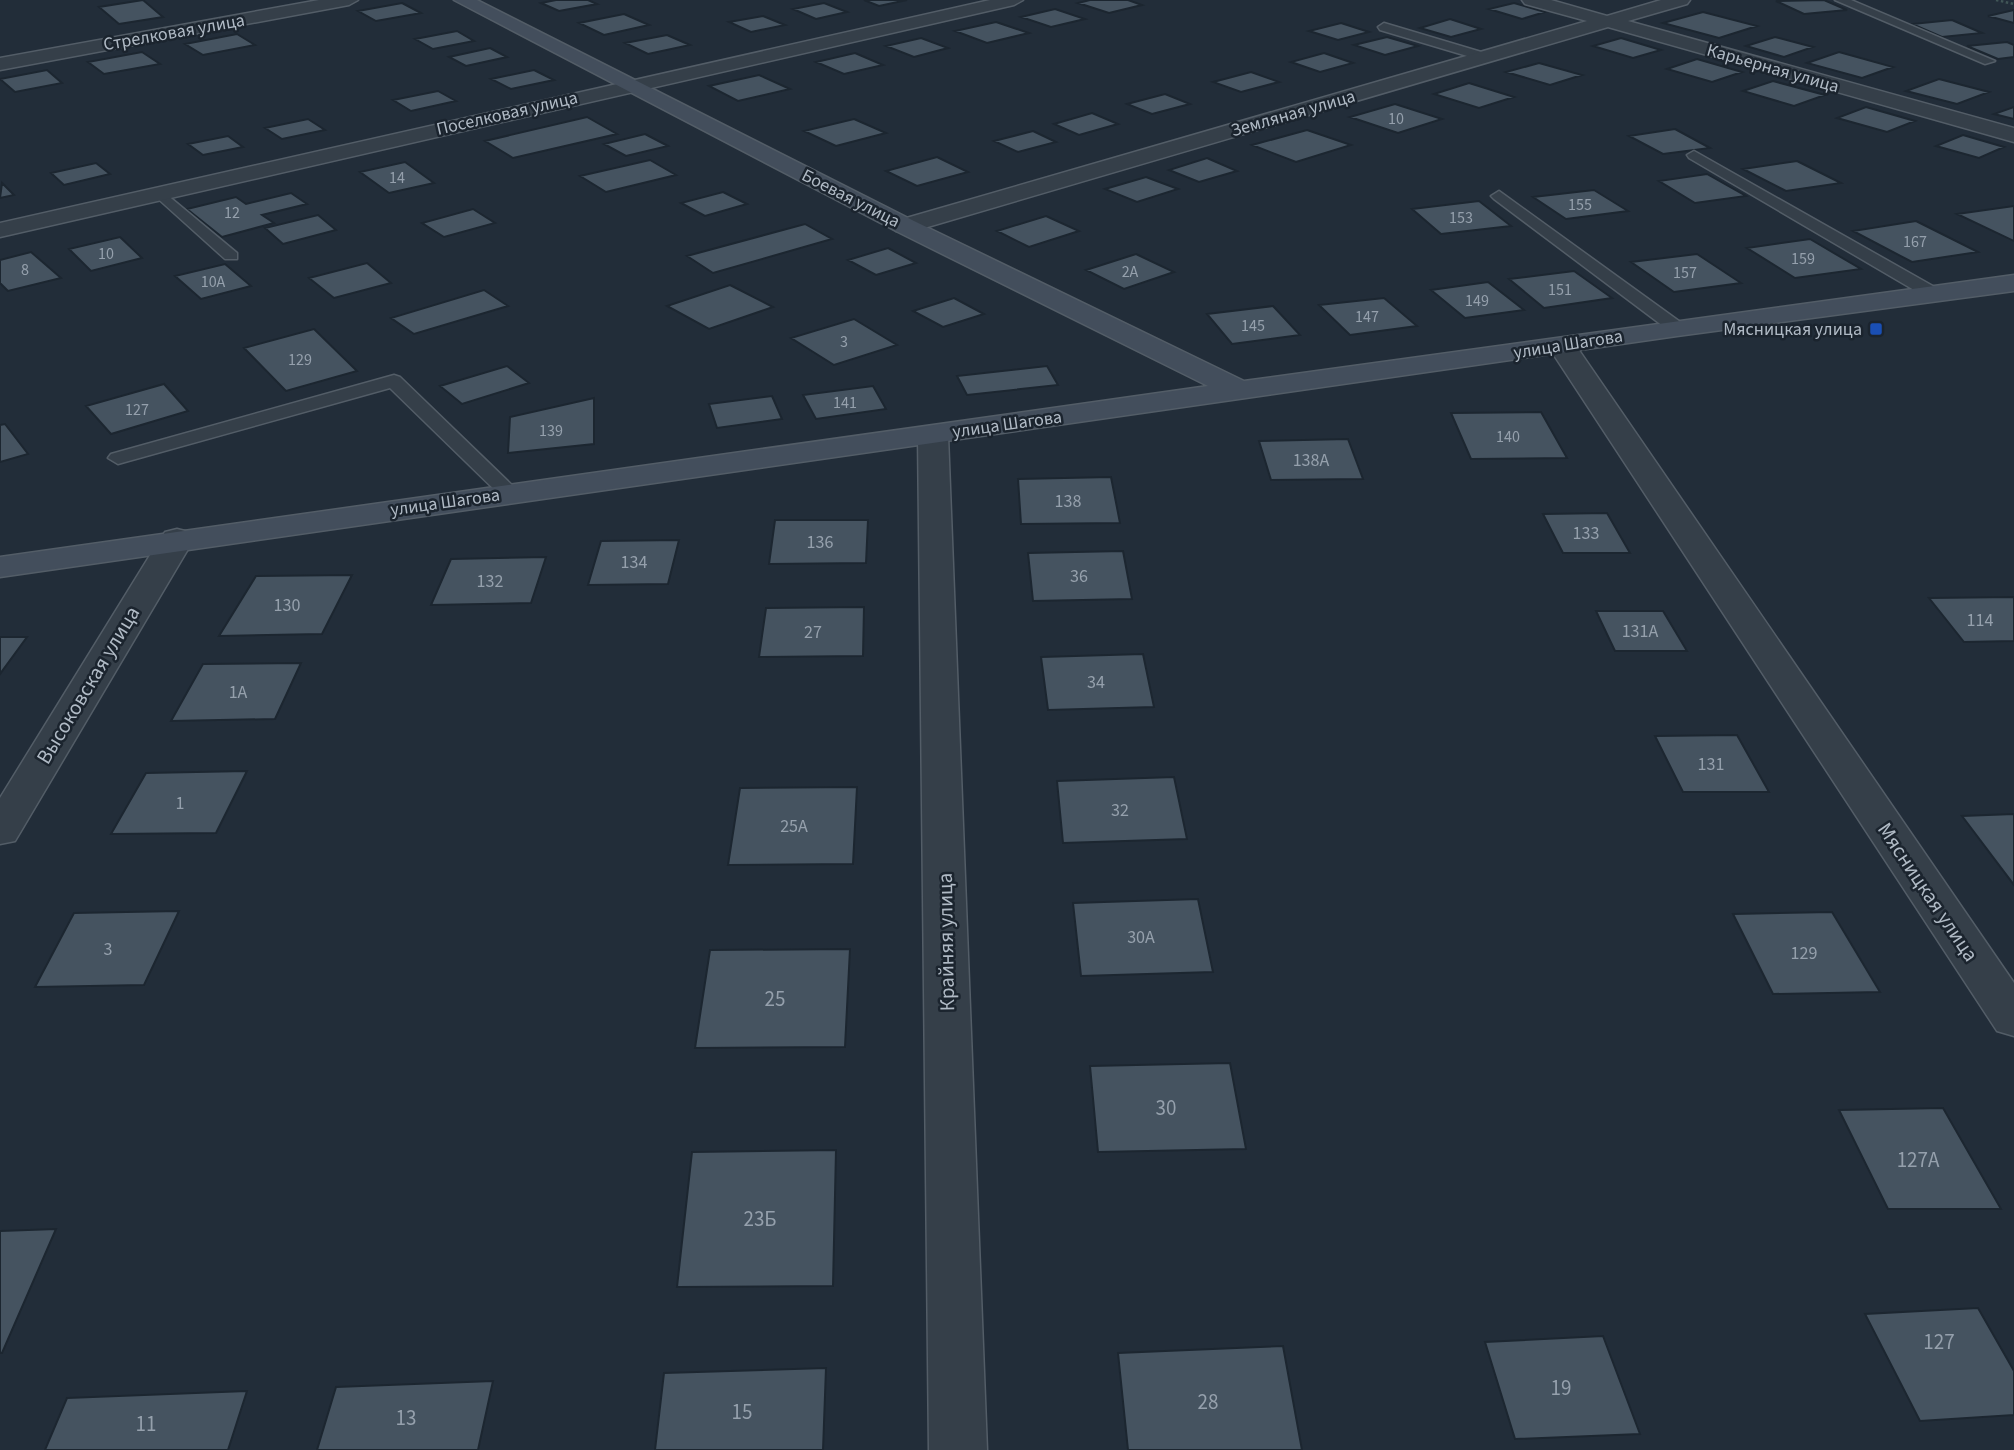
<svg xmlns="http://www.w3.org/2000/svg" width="2014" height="1450" font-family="'Source Sans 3',sans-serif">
<rect width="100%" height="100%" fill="#222d39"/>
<path fill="#455360" stroke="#1c2630" stroke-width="2" d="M143 0 163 17 119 24 99 7Z
M556 0H588L597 4 559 11 541 3Z
M864 0H907L879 6Z
M1090 0H1128L1142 5 1109 13 1078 3Z
M1824 0 1847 10 1804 14 1776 1Z
M402 3 421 13 376 21 358 11Z
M824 3 847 12 816 19 793 9Z
M1514 3 1545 12 1522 19 1489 9Z
M1055 9 1085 19 1051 27 1021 17Z
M2014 10V23L1988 16Z
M1703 12 1757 26 1719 38 1663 23Z
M624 14 649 25 604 35 579 23Z
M763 16 785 25 751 32 729 22Z
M1450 19 1481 29 1451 37 1420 28Z
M1952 20 1982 33 1942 37 1912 24Z
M996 22 1029 33 987 43 955 31Z
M1341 23 1369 32 1338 40 1309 31Z
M457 31 474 41 433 49 415 39Z
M237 34 255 45 203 55 185 44Z
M667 35 690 45 648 54 625 43Z
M1387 37 1418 46 1385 55 1354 45Z
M1775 37 1813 47 1784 57 1746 46Z
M921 38 948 48 914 57 886 46Z
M1621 38 1661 50 1633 58 1593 46Z
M2007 42 2014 45V57L1998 59 1967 46Z
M490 48 507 57 466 66 449 57Z
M142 52 160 64 104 74 88 62Z
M1839 52 1893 67 1862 78 1807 63Z
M855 53 883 65 844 74 816 62Z
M1324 53 1353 63 1320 72 1291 62Z
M1697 59 1742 72 1712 82 1667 69Z
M1539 63 1582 75 1550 85 1506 72Z
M47 70 62 83 15 92 0 79Z
M534 70 554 80 511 89 491 79Z
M1251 72 1279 82 1241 92 1213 82Z
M759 75 790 89 738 101 709 86Z
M1939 79 1989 92 1957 104 1906 91Z
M1773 81 1825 95 1794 106 1743 91Z
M1469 83 1514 97 1479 108 1434 94Z
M438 91 456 101 411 111 393 100Z
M1165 94 1190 104 1152 114 1127 104Z
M1395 104 1442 119 1398 133 1350 117Z
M1866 107 1915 121 1887 132 1837 118Z
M2014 107V119L1994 114Z
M1092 113 1118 124 1079 135 1054 124Z
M587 117 617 134 513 158 485 141Z
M308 119 325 130 282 139 265 128Z
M854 119 886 133 836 146 804 131Z
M1675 129 1710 148 1663 154 1629 136Z
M1307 130 1351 145 1296 162 1252 145Z
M1033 131 1056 142 1018 152 994 141Z
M645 134 668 146 626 156 604 144Z
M1963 135 2004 147 1979 158 1936 146Z
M228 136 243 147 203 155 188 144Z
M937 157 968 172 917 186 886 171Z
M1207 158 1237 171 1199 182 1169 170Z
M650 160 676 175 606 192 580 176Z
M1797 161 1841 183 1786 191 1743 169Z
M405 162 434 183 389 193 360 172Z
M96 163 110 174 64 185 51 173Z
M1707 174 1746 196 1695 203 1659 181Z
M1146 177 1178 189 1137 202 1105 189Z
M2 183 14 195 0 198Z
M1594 190 1628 211 1566 219 1533 197Z
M723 192 747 204 705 216 681 203Z
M291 193 307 204 262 215 274 223 222 237 187 209 236 197 246 204Z
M1479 201 1511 226 1441 234 1412 209Z
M2014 206V241L1957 214Z
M473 209 495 223 444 237 422 223Z
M318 215 336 230 283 244 265 228Z
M1046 216 1079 231 1029 247 997 231Z
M1916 221 1978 252 1912 262 1853 231Z
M805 224 832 239 713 273 687 256Z
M120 237 142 258 91 271 69 249Z
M1810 239 1861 269 1795 278 1747 248Z
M888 248 916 263 876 275 848 260Z
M31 252 61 278 8 291 0 283V260Z
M1136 254 1174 272 1124 289 1086 270Z
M1697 254 1741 283 1674 292 1631 262Z
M367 263 391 283 334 298 309 278Z
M225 264 251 286 201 299 175 276Z
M1574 271 1612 298 1544 308 1509 279Z
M1488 282 1524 310 1465 318 1431 290Z
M730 285 773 307 709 329 667 306Z
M484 290 508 306 414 334 391 318Z
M954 298 984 314 943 327 913 311Z
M1384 298 1417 326 1350 335 1319 305Z
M1273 306 1300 335 1232 344 1207 314Z
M854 319 897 345 834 365 791 338Z
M314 329 357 371 286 391 244 348Z
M507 366 529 383 462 404 440 386Z
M1047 366 1058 385 967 395 957 376Z
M164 384 188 411 111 434 86 406Z
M873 386 886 409 816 419 803 395Z
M772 396 782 419 717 428 709 404Z
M594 398V444L508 453 510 417Z
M1541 412 1567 458 1471 459 1451 413Z
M5 424 28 454 0 462V425Z
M1348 439 1363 479 1271 480 1259 441Z
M1111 477 1120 523 1021 524 1018 479Z
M1607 513 1630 553H1563L1543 514Z
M775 520H868L866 563 769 564Z
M679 540 668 584 588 585 601 541Z
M1123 551 1132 599 1033 601 1028 553Z
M546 557 531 603 431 605 451 559Z
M352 575 322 634 219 636 256 576Z
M2014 597V641L1964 642 1929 598Z
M864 607 863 656 759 657 766 608Z
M1596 611H1663L1687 651H1615Z
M0 637H27L0 674Z
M1143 654 1154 707 1048 710 1041 657Z
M301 663 275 719 171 721 203 664Z
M1737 735 1769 792H1683L1655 736Z
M247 771 216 833 111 834 146 773Z
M1174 777 1187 839 1063 843 1057 781Z
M857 787 853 864 728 865 740 788Z
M2014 814V885L1962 816Z
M1198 899 1213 972 1081 976 1073 903Z
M179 911 144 985 35 987 74 913Z
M1832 912 1880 992 1773 994 1733 914Z
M850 949 845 1047 695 1048 710 950Z
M1230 1063 1246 1149 1098 1152 1090 1066Z
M1943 1108 2001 1209H1888L1839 1110Z
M836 1150 833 1286 677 1287 692 1152Z
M56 1229 2 1353H0V1231Z
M1978 1308 2014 1371V1415L1920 1421 1865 1314Z
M1603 1336 1640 1434 1515 1439 1485 1342Z
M1283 1346 1302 1450H1128L1118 1353Z
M826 1368 823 1450H655L664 1373Z
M493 1381 478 1450H317L336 1387Z
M247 1391 228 1450H45L67 1398Z"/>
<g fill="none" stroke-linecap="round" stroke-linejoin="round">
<g stroke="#535d67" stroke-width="3">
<path id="lane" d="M1835 0H1851L1995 61 1985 64Z
M1384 23 1488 54 1490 57 1484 61 1380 30 1378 27Z
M1694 151 1938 289 1940 293 1938 297H1926L1689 158 1687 155Z
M160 189 237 253V259H225L155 196 153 193Z
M1499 191 1683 324 1686 328 1683 332H1671L1494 199 1491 196Z
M394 375 400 377 516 489 519 493 516 497H502L390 388 125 462 118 464 108 458 111 454Z"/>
</g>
<g stroke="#535d67" stroke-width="3">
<path id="street" d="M319 0H358L349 5 0 70V58Z
M990 0H1023L1014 5 0 237V223Z
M1522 0H1551L1607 16 1661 0H1690L1687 4 1628 21 2014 128V142L1608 27 914 231H896L893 226 896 221 1587 21 1525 4Z
M1562 338 1572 340 2014 983V1036L1997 1031 1548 346 1552 340Z
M933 426 944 429 948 435 987 1450H929L918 435 922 429Z
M177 529 189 532 194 539 21 831 15 841 0 844V798L160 539 165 532Z"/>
</g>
<g stroke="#535d67" stroke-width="3">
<path id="secondary" d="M454 0H477L914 221 1244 381 2014 275V291L1677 336 0 577V557L1208 386 896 231Z"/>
</g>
<path stroke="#415657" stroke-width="2.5" stroke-dasharray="2.5 2.5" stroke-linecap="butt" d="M1996 0 2014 4"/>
<use href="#lane" fill="#353f49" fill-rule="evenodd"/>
<use href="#street" fill="#353f49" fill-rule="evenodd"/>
<use href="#secondary" fill="#434e5c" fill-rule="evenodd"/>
</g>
<rect fill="#1a4fb4" stroke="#1b242e" stroke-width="2.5" x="1869" y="322" width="14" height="14" rx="3.5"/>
<g text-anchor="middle" stroke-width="5" stroke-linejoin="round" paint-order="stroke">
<g font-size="16" fill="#95a0ac">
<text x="1396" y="124">10</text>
<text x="397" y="183">14</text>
<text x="1580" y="210">155</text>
<text x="232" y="218">12</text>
<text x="1461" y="223">153</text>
<text x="1915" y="247">167</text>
<text x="106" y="259">10</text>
<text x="1803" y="264">159</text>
<text x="25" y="275">8</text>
<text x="1130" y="277">2А</text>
<text x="1685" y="278">157</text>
<text x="213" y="287">10А</text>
<text x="1560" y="295">151</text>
<text x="1477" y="306">149</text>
<text x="1367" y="322">147</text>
<text x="1253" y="331">145</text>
<text x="844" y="347">3</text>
<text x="300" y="365">129</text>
<text x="845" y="408">141</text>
<text x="137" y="415">127</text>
<text x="551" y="436">139</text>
<text x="1508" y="442">140</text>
</g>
<g font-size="18" fill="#b0bac5" stroke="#1b242e">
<text transform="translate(174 32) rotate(-10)" y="6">Стрелковая улица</text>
<text transform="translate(1773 68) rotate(16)" y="6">Карьерная улица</text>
<text transform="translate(507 113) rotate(-13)" y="6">Поселковая улица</text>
<text transform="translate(1293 113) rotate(-16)" y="6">Земляная улица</text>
<text transform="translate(851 198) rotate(27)" y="6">Боевая улица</text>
<text transform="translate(1568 344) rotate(-9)" y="6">улица Шагова</text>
<text transform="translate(1007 424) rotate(-8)" y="6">улица Шагова</text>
<text transform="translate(445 502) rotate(-8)" y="6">улица Шагова</text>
</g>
<g font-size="18" fill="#b0bac5" stroke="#1b242e" text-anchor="end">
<text x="1862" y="335">Мясницкая улица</text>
</g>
<g font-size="18" fill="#95a0ac">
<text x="1311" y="466">138А</text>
<text x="1068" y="507">138</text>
<text x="1586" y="539">133</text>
<text x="820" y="548">136</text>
<text x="634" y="568">134</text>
<text x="1079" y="582">36</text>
<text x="490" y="587">132</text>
<text x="287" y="611">130</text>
<text x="1980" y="626">114</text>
<text x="1640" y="637">131А</text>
<text x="813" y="638">27</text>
<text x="1096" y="688">34</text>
<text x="238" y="698">1А</text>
<text x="1711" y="770">131</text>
<text x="180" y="809">1</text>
<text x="1120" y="816">32</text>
<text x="794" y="832">25А</text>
<text x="1141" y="943">30А</text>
<text x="108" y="955">3</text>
<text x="1804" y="959">129</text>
</g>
<g font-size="21" fill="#b0bac5" stroke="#1b242e">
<text transform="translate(88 685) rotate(-59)" y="7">Высоковская улица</text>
<text transform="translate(1928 892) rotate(56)" y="7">Мясницкая улица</text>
<text transform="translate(946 942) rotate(-91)" y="7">Крайняя улица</text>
</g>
<g font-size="21" fill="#95a0ac">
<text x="775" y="1006">25</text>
<text x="1166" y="1115">30</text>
<text x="1918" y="1167">127А</text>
<text x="760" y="1226">23Б</text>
<text x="1939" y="1349">127</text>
<text x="1561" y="1395">19</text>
<text x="1208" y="1409">28</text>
<text x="742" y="1419">15</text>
<text x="406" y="1425">13</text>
<text x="146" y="1431">11</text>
</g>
</g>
</svg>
